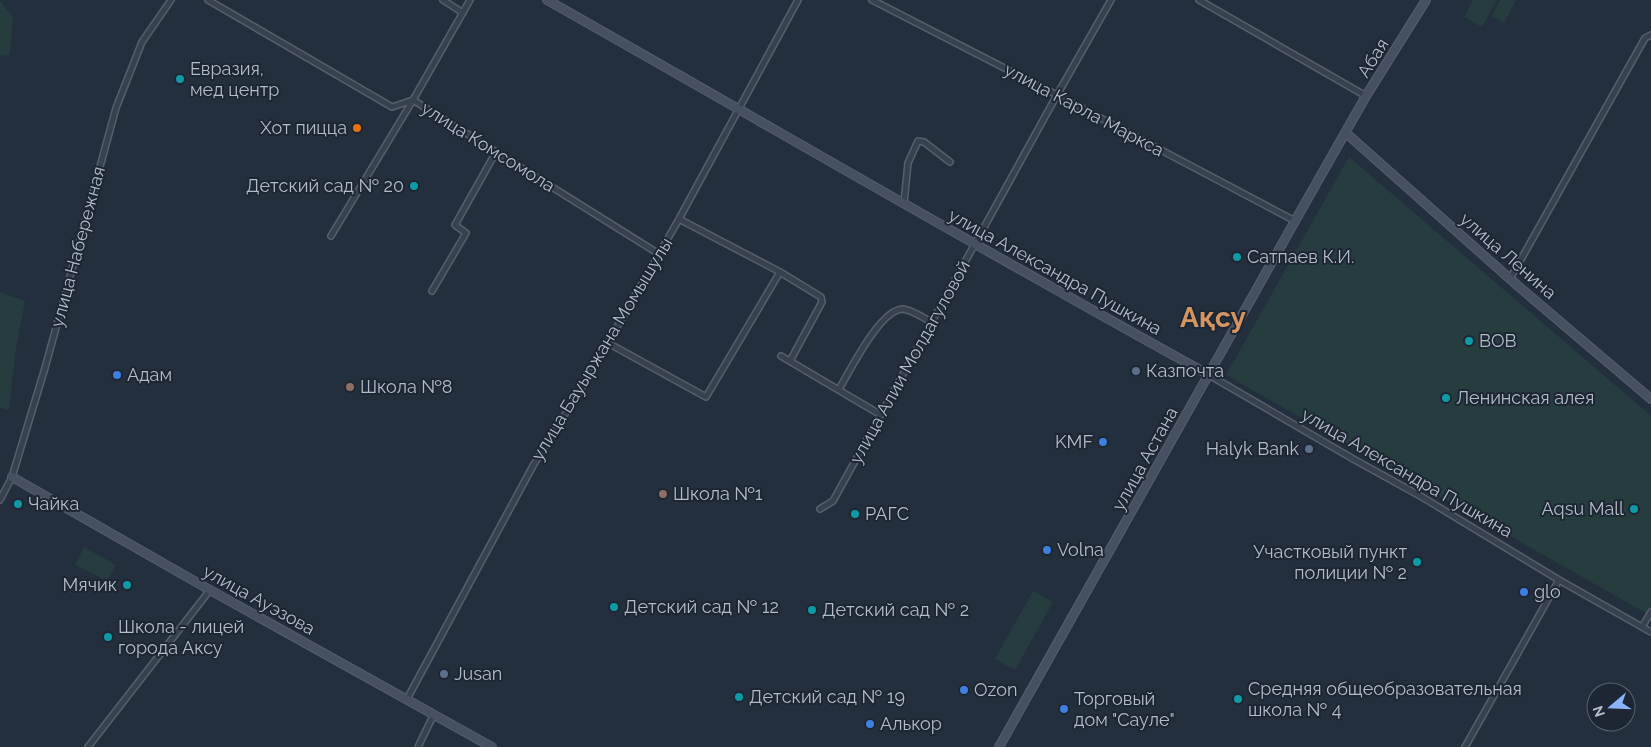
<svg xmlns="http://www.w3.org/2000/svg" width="1651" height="747" font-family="Raleway,sans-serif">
<rect width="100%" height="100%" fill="#242f3e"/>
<path fill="#263c3f" d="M1473 0H1497L1482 27 1464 17Z
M1500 0H1516L1504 23 1492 16Z
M0 1 13 17 10 55 0 56Z
M1349 157 1651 416V616L1226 375Z
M0 292 25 301 15 354 9 410 0 408Z
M84 547 116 565 107 581 75 565Z
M1033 591 1053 602 1015 670 995 659Z"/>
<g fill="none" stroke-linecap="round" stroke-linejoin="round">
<g stroke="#565f6c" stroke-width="8">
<path id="street" d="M208 0 392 107 413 100 659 254
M443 0 463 13
M872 0 1057 95 1295 221
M1199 0 1366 96
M904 203 908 163 918 141 924 142 950 162
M679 219 780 272 821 297 822 302 790 361
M331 236 413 100 470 0
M1510 279 1645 38 1651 35
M432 291 466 233 455 225 496 152
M608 343 706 397 780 272
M781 356 881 415
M1209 375 1355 460 1422 497 1559 580 1651 632
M839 389C850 371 880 309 903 309 912 310 924 318 931 322
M0 500 12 477 45 368 116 108 142 42 171 0
M820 509 833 501 1057 95 1111 0
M1642 627 1651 612
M407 699 534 464 589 376 679 219 798 0
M88 747 210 590
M418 747 434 714
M1465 747 1559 580"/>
</g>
<g stroke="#565f6c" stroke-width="10">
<path id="secondary" d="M547 0C768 125 987 253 1209 375
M1346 133 1518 286 1651 399
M12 477 210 590 492 747
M999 747 1295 221 1366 96 1426 0"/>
</g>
<use href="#street" stroke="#38414e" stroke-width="5"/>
<use href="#secondary" stroke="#465061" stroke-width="8"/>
</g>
<g fill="#0f9aa8" stroke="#1d2633" stroke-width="2">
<circle cx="180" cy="79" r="5"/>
<circle cx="414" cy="186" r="5"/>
<circle cx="1237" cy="257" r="5"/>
<circle cx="1469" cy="341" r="5"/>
<circle cx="1446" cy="398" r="5"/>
<circle cx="18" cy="504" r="5"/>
<circle cx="1634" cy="509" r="5"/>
<circle cx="855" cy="514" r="5"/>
<circle cx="1417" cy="562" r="5"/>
<circle cx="127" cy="585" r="5"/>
<circle cx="614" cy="607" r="5"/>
<circle cx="812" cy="610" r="5"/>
<circle cx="108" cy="637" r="5"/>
<circle cx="739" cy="697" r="5"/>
<circle cx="1238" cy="699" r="5"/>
</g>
<circle fill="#e8710a" stroke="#1d2633" stroke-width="2" cx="357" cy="128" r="5"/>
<g fill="#5c6f8a" stroke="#1d2633" stroke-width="2">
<circle cx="1136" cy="371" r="5"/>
<circle cx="1309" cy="449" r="5"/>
<circle cx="444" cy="674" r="5"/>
</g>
<g fill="#3f7fe0" stroke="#1d2633" stroke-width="2">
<circle cx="117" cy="375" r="5"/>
<circle cx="1103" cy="442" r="5"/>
<circle cx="1047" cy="550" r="5"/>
<circle cx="1524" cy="592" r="5"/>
<circle cx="964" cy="690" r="5"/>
<circle cx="1064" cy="709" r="5"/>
<circle cx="870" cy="724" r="5"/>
</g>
<g fill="#8d6e63" stroke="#1d2633" stroke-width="2">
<circle cx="350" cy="387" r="5"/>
<circle cx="663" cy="494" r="5"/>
</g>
<g text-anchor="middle" stroke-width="4" stroke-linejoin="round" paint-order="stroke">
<g font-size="18" fill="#b4bcc9" stroke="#1d2633">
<text transform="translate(1373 58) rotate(-58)" y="6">Абая</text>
<text transform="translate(1084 110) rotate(28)" y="6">улица Карла Маркса</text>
<text transform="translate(488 147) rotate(32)" y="6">улица Комсомола</text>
<text transform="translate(78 247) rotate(-75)" y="6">улица Набережная</text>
<text transform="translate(1508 256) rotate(41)" y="6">улица Ленина</text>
<text transform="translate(1055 272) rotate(29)" y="6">улица Александра Пушкина</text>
<text transform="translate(602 349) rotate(-59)" y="6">улица Бауыржана Момышулы</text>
<text transform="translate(910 362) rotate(-61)" y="6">улица Алии Молдагуловой</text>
<text transform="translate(1145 459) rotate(-61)" y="6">улица Астана</text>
<text transform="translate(1407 473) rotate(30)" y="6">улица Александра Пушкина</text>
<text transform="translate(259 600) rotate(29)" y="6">улица Ауэзова</text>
</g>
<g font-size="18" fill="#b4bcc9" stroke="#1d2633" text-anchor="start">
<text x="190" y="75">Евразия,<tspan x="190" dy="21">мед центр</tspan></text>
<text x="347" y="134" text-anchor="end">Хот пицца</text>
<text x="404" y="192" text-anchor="end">Детский сад № 20</text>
<text x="1247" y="263">Сатпаев К.И.</text>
<text x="1479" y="347">ВОВ</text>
<text x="1146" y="377">Казпочта</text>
<text x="127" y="381">Адам</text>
<text x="360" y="393">Школа №8</text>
<text x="1456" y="404">Ленинская алея</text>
<text x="1093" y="448" text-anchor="end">KMF</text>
<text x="1299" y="455" text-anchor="end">Halyk Bank</text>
<text x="673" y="500">Школа №1</text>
<text x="28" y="510">Чайка</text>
<text x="1624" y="515" text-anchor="end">Аqsu Mall</text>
<text x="865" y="520">РАГС</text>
<text x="1057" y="556">Volna</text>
<text x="1407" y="558" text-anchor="end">Участковый пункт<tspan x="1407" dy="21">полиции № 2</tspan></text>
<text x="117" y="591" text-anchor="end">Мячик</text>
<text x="1534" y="598">glo</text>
<text x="624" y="613">Детский сад № 12</text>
<text x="822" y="616">Детский сад № 2</text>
<text x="118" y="633">Школа - лицей<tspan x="118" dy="21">города Аксу</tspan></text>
<text x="454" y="680">Jusan</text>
<text x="1248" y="695">Средняя общеобразовательная<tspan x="1248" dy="21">школа № 4</tspan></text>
<text x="974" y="696">Ozon</text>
<text x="749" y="703">Детский сад № 19</text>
<text x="1074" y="705">Торговый<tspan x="1074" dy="21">дом "Сауле"</tspan></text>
<text x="880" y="730">Алькор</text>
</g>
<g font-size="28" font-weight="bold" fill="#d59563" stroke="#1d2633">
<text x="1213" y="327">Ақсу</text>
</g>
</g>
<g transform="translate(1611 707) rotate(251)"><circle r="24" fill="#1d2633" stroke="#59626f"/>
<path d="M0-4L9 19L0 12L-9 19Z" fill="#8ab4f8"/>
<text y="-8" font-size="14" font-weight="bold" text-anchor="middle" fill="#b4bcc9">N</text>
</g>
</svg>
